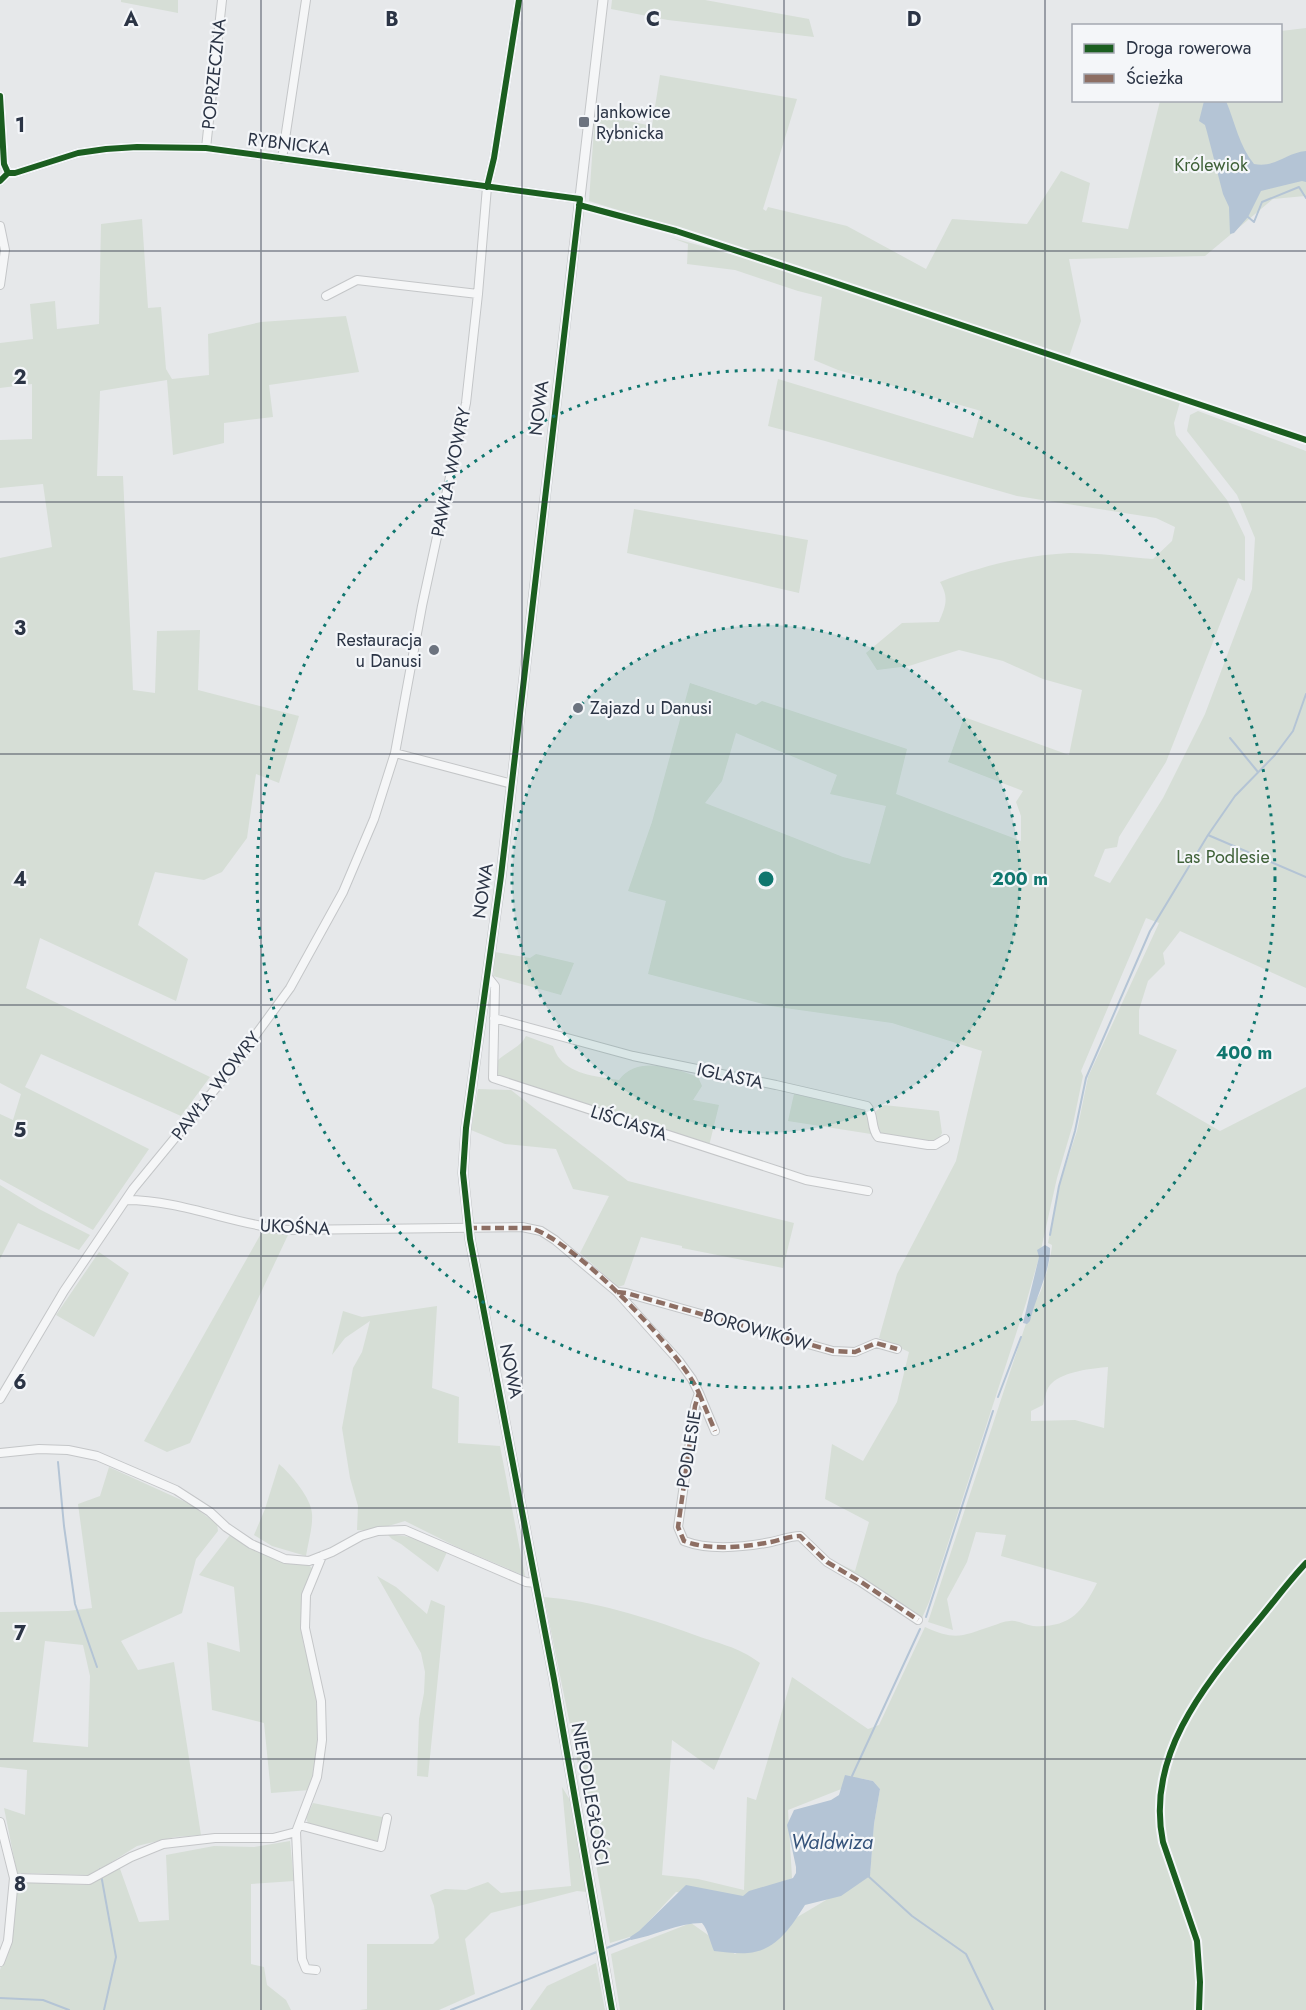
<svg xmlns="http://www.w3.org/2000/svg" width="1306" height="2010" font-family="Jost,sans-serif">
<rect width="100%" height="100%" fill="#e6e8ea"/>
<path fill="#d6ded6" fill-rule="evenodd" d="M121 0H178V13L121 2Z
M612 0H705L809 19 814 37 668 20 611 9Z
M1306 28V198L1305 196 1273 199 1205 256 1069 259 1081 321 1068 360 749 255 750 251 589 201 595 114 652 126 660 75 797 99 763 209 766 211 768 207 847 226 926 269 952 219 1027 224 1061 171 1090 183 1082 222 1128 229 1160 101 1280 100 1281 31Z
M142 219 148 308 161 307 166 369 172 379 209 375 208 334 261 322 346 316 359 372 269 385 273 417 224 423V443L173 455 167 380 100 391 97 476H123L133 690 155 693 157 631 200 630 198 690 299 716 279 783 256 774 247 838 222 872 204 880 155 872 138 925 188 959 176 1001 40 938 26 988 210 1077 181 1116 41 1054 25 1087 149 1149 93 1230 0 1179V1114L13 1120 21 1094 0 1083V558L52 547 43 484 0 488V440L32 439V384L0 388V343L33 339 30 304 55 301 57 329 99 324 101 224Z
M669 237 781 268 1180 402 1174 423 1176 435 1227 500 1245 537V581L1238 578 1166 762 1119 837 1117 847 1105 849 1094 876 1110 883 1163 798 1205 714 1252 589 1255 538 1237 495 1187 431 1190 415 1198 411 1306 451V988L1180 931 1163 953 1165 964 1148 981 1139 1010V1034L1177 1050 1156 1094 1220 1131 1306 1087V2010H620L611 1954 691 1923 735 1954 870 1874 874 1824 880 1789 873 1781 859 1778V1782L788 1810 792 1878 738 1900 676 1892 636 1935 610 1943 580 1774 544 1597C595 1601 645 1617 692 1634 719 1644 737 1646 760 1663L714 1770 672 1740 662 1875 698 1879 744 1890 747 1797 756 1800 792 1677 868 1729 879 1725 925 1627C956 1641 962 1636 992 1626 998 1624 1004 1621 1010 1621 1018 1620 1025 1625 1033 1626 1069 1628 1082 1613 1097 1583L1001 1556 1006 1535 976 1532 967 1562 947 1599 953 1630 928 1622 1033 1302C1035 1300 1038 1298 1039 1295 1043 1289 1052 1253 1052 1245L1048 1243 1060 1183 1077 1131 1088 1077 1159 923 1146 918 1081 1071 1083 1076 1073 1124 1057 1178 1040 1254 1026 1303 929 1602 922 1618 831 1560 855 1571 869 1522 825 1499 832 1444 863 1461 897 1402 909 1352 879 1338 897 1274 956 1161 982 1051 892 1023 771 1006 648 974 666 901 628 891 652 822 690 683 756 705 762 701 907 749 896 794 1021 841V816L1016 802 1023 791 948 762 964 717 1069 755 1082 690 1043 679 1003 661 959 650 909 666 877 670 866 653 902 623 939 622C946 605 949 598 940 582 982 566 1026 555 1070 553 1098 553 1126 557 1153 559L1172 541 1175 527 1156 518 1017 496 825 441 768 426 778 379 973 438 981 411 838 370 814 360 822 297 798 291 735 270 687 264 688 244ZM736 733 837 775 830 794 886 806 870 864 843 857 705 803 722 781ZM1108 1367 1104 1428 1075 1420 1031 1421V1411L1043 1405C1045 1398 1046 1388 1052 1383 1063 1372 1093 1368 1108 1367Z
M634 509 808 540 799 593 627 553Z
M495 952 530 958 536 954 574 963 561 995 493 976Z
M526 1036 553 1046C555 1051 557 1056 560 1059 572 1075 601 1077 619 1080 637 1055 673 1068 698 1077L702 1086 693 1100 719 1105 709 1146 497 1075V1061C507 1051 520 1048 526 1036Z
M478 1089 511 1090 628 1181 794 1223 783 1268 682 1248V1246L641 1237 624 1285 618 1287 580 1253 609 1196 573 1189 556 1149 505 1144 471 1130Z
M794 1094 864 1108 870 1115 871 1134 788 1121Z
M884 1105 939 1111 942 1133 938 1140 930 1142 881 1133 876 1124V1111Z
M0 1185 39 1209 90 1235 79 1250 18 1223 0 1259Z
M263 1230 288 1235 190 1443 167 1452 144 1441Z
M99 1252 129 1273 94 1337 56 1315Z
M437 1306 432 1388 459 1397 458 1443 500 1446 525 1576 457 1547 405 1521 372 1531 357 1530 358 1506 350 1478 342 1428 353 1368 362 1352 370 1321 345 1338 332 1355 343 1311 362 1317Z
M279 1464C290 1473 312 1499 312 1514 313 1527 308 1543 306 1556L272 1546 254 1535 265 1509Z
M109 1467 190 1504 217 1524 218 1531 196 1559 182 1613 121 1641 138 1670 174 1662 201 1835 175 1837 137 1846 91 1875 17 1873 4 1808 25 1815 27 1770 0 1767V1612L68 1611 92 1608 78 1504 100 1496ZM45 1641 83 1645 90 1676 88 1747 33 1742Z
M387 1534 411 1537 447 1552 438 1572 401 1544 392 1539Z
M230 1535 283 1563 307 1564 312 1568C306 1587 301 1605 301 1626 301 1641 311 1668 314 1685 320 1718 319 1757 310 1790L271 1793 264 1723 212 1710 207 1642 240 1652 234 1587 199 1575Z
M377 1576 396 1587 427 1614 431 1600 445 1606 428 1777 417 1776 419 1719 424 1693 425 1672 421 1653Z
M562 1787 573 1805 587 1892 577 1891 491 1913 465 1939 475 1994 439 2010H360L367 2009V1944H433L439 1938 434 1906 430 1895 445 1889 466 1890 488 1882 501 1893 571 1886Z
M313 1803 387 1818 380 1842 308 1823 306 1818Z
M290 1841 294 1881 251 1884V1964L264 1967 267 1985 286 2000 291 2010H0V1970L12 1932 16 1888 23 1882 86 1885 119 1866 139 1922 169 1920 166 1855 214 1846 254 1847Z
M596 1963 605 2010H530L547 1986Z"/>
<path fill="#b4c4d5" d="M1204 101H1226C1235 122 1239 146 1254 164 1276 168 1285 153 1306 151V182L1302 181 1261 191 1248 217 1234 233 1230 234 1229 207 1223 194 1207 132 1205 125 1199 121Z
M1045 1245 1050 1248C1051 1269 1035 1299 1030 1321L1027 1324 1023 1323 1039 1257 1037 1250Z
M845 1775 873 1781 880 1789 874 1824 870 1876 841 1896 805 1905C791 1927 776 1951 748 1953 737 1954 725 1952 714 1951 710 1942 708 1930 702 1923 678 1923 654 1936 631 1940L630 1937 639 1931 686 1885 743 1896 749 1891 793 1878 796 1873V1867L787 1825 794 1810 831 1800 839 1795Z"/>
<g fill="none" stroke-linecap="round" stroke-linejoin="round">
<path stroke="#b4c4d5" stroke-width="2" d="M1248 217 1254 222 1262 202 1299 187 1306 198
M1230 738 1258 772
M1208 835 1235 796 1275 755 1293 731 1306 694
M1050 1235 1059 1186 1075 1131 1086 1078 1150 931 1208 835 1306 877
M998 1397 1021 1337
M58 1462 64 1526 75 1604 97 1667
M926 1617 993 1411
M852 1776 920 1629
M100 1869 116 1957 104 2010
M867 1875 912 1916 966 1954 993 2010
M604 1949 632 1938
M0 1998 43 2000 69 2010
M451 2010 599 1951"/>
<g stroke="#c4c6c8" stroke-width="10">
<path id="minor" d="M0 96 4 164 8 173
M206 148 222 0
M282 159 306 0
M0 181 8 173H15L78 153 106 149 137 147 206 148 580 199
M0 226 5 250 0 285
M326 296 357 280 478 294
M395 753 512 784
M487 976 495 986 493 1078 779 1171 806 1180 868 1191
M494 1018 633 1056 776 1085 867 1106C875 1115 870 1127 878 1137L928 1145H935L945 1139
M126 1200C181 1200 232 1224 287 1230L522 1227 541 1231 555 1240 617 1292 679 1361 692 1379 699 1393 695 1406 678 1527 684 1541C710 1551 745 1547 771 1542 781 1540 790 1536 800 1536L827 1562 861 1582 918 1620
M617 1292 626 1293 833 1351 855 1352 876 1343 897 1349
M699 1393 715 1431
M0 1399 64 1291 133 1189 225 1077 290 988 343 892 374 819 395 753 422 606 466 403 478 294 487 187 494 158 519 0
M0 1453 39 1449 68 1450 97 1456 176 1490 210 1512 226 1527 251 1544 285 1559 309 1561 332 1552 361 1536 378 1531 405 1530 526 1582 536 1583
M0 1822 14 1878
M299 1825 381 1847 387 1818
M296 1832 302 1959 306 1969 316 1970
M0 1962 8 1941 14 1878 89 1880 131 1857 163 1844 215 1838H273L296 1832 317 1777 322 1740 321 1701 305 1628 306 1595 322 1556"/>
</g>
<g stroke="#c4c6c8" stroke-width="11">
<path id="tertiary" d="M603 0 501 876 466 1128 463 1173 470 1239 554 1679 612 2010"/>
</g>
<use href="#minor" stroke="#f5f6f7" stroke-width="8"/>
<use href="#tertiary" stroke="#f5f6f7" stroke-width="9"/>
<path stroke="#8d6e63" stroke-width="4.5" stroke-dasharray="9 4.5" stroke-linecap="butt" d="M468 1228H531C577 1243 679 1349 699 1393L695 1406 678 1527 684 1541C710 1551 745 1547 771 1542 781 1540 790 1536 800 1536L827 1562 861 1582 918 1620
M617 1292 626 1293 833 1351 855 1352 876 1343 897 1349
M699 1393 715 1431"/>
<g stroke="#f4f6f9" stroke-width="10">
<path id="cycleway" d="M0 96 4 164 8 173
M0 181 8 173H15L78 153 106 149 137 147 206 148 580 199 501 876 466 1128 463 1173 470 1239 554 1679 612 2010
M487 187 494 158 519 0
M579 205 676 231 820 278 1306 440
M1199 2010 1200 1982 1197 1941 1163 1842C1145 1755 1205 1685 1256 1623 1273 1603 1288 1582 1306 1563"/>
</g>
<use href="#cycleway" stroke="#1b5e20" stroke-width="6"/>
</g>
<path fill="none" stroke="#2b3445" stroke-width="1.5" stroke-opacity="0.55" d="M261 0V2010M522 0V2010M784 0V2010M1045 0V2010M0 251H1306M0 502H1306M0 754H1306M0 1005H1306M0 1256H1306M0 1508H1306M0 1759H1306"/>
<circle cx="766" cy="879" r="254" fill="#0f766e" fill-opacity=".12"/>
<g fill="none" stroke="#0f766e" stroke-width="3" stroke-dasharray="3 6">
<circle cx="766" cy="879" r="254"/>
<circle cx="766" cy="879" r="509"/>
</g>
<g fill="#6c737f" stroke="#f4f6f9" stroke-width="2">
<rect x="578" y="116" width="12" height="12" rx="3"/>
<circle cx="434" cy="650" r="6"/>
<circle cx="578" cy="708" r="6"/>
</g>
<g text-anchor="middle" stroke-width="4.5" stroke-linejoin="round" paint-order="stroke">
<g font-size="18" fill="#2b3445" stroke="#f4f6f9">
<text transform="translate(214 74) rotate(-84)" y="6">POPRZECZNA</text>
<text transform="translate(289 144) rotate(7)" y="6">RYBNICKA</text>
<text transform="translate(539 408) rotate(-83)" y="6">NOWA</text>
<text transform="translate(451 472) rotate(-78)" y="6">PAWŁA WOWRY</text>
<text transform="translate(483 891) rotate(-82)" y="6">NOWA</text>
<text transform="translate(730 1076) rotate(12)" y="6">IGLASTA</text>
<text transform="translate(216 1086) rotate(-52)" y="6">PAWŁA WOWRY</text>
<text transform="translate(629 1123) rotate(18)" y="6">LIŚCIASTA</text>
<text transform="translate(295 1227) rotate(3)" y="6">UKOŚNA</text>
<text transform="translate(757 1330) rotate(16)" y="6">BOROWIKÓW</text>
<text transform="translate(511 1371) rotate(79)" y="6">NOWA</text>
<text transform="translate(689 1449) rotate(-81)" y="6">PODLESIE</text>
<text transform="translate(590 1794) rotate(80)" y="6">NIEPODLEGŁOŚCI</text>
</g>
<g font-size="18" fill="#2b3445" stroke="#f4f6f9" text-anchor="start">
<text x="596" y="118">Jankowice<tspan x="596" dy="21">Rybnicka</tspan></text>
<text x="422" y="646" text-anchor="end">Restauracja<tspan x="422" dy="21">u Danusi</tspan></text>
<text x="590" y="714">Zajazd u Danusi</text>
</g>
<g font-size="18" fill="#3f6138" stroke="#f4f6f9">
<text x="1211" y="171">Królewiok</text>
<text x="1223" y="863">Las Podlesie</text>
</g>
<g font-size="20" font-style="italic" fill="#34527a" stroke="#f4f6f9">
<text x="832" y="1849">Waldwiza</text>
</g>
</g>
<g font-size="20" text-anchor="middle" font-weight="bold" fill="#2b3445" stroke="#f4f6f9" stroke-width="4.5" stroke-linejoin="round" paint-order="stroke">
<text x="131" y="26">A</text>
<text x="392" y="26">B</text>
<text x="653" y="26">C</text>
<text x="914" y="26">D</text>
<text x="20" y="132">1</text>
<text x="20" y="384">2</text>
<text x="20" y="635">3</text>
<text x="20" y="886">4</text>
<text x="20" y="1137">5</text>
<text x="20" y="1389">6</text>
<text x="20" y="1640">7</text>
<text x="20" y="1891">8</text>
</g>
<circle cx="766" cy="879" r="9" fill="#0f766e" stroke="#f4f6f9" stroke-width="3"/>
<g font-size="18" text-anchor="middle" font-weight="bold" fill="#0f766e" stroke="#f4f6f9" stroke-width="4.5" stroke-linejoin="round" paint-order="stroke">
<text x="1020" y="885">200 m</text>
<text x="1244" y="1059">400 m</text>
</g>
<rect x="1072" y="24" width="210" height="78" fill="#f4f6f9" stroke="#a4a8b1" stroke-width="1.5"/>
<rect x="1084" y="44" width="30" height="9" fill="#1b5e20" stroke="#a4a8b1" stroke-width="1.5"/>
<text x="1126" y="54" font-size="18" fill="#2b3445">Droga rowerowa</text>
<rect x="1084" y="74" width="30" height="9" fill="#8d6e63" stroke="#a4a8b1" stroke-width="1.5"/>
<text x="1126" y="84" font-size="18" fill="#2b3445">Ścieżka</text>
</svg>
